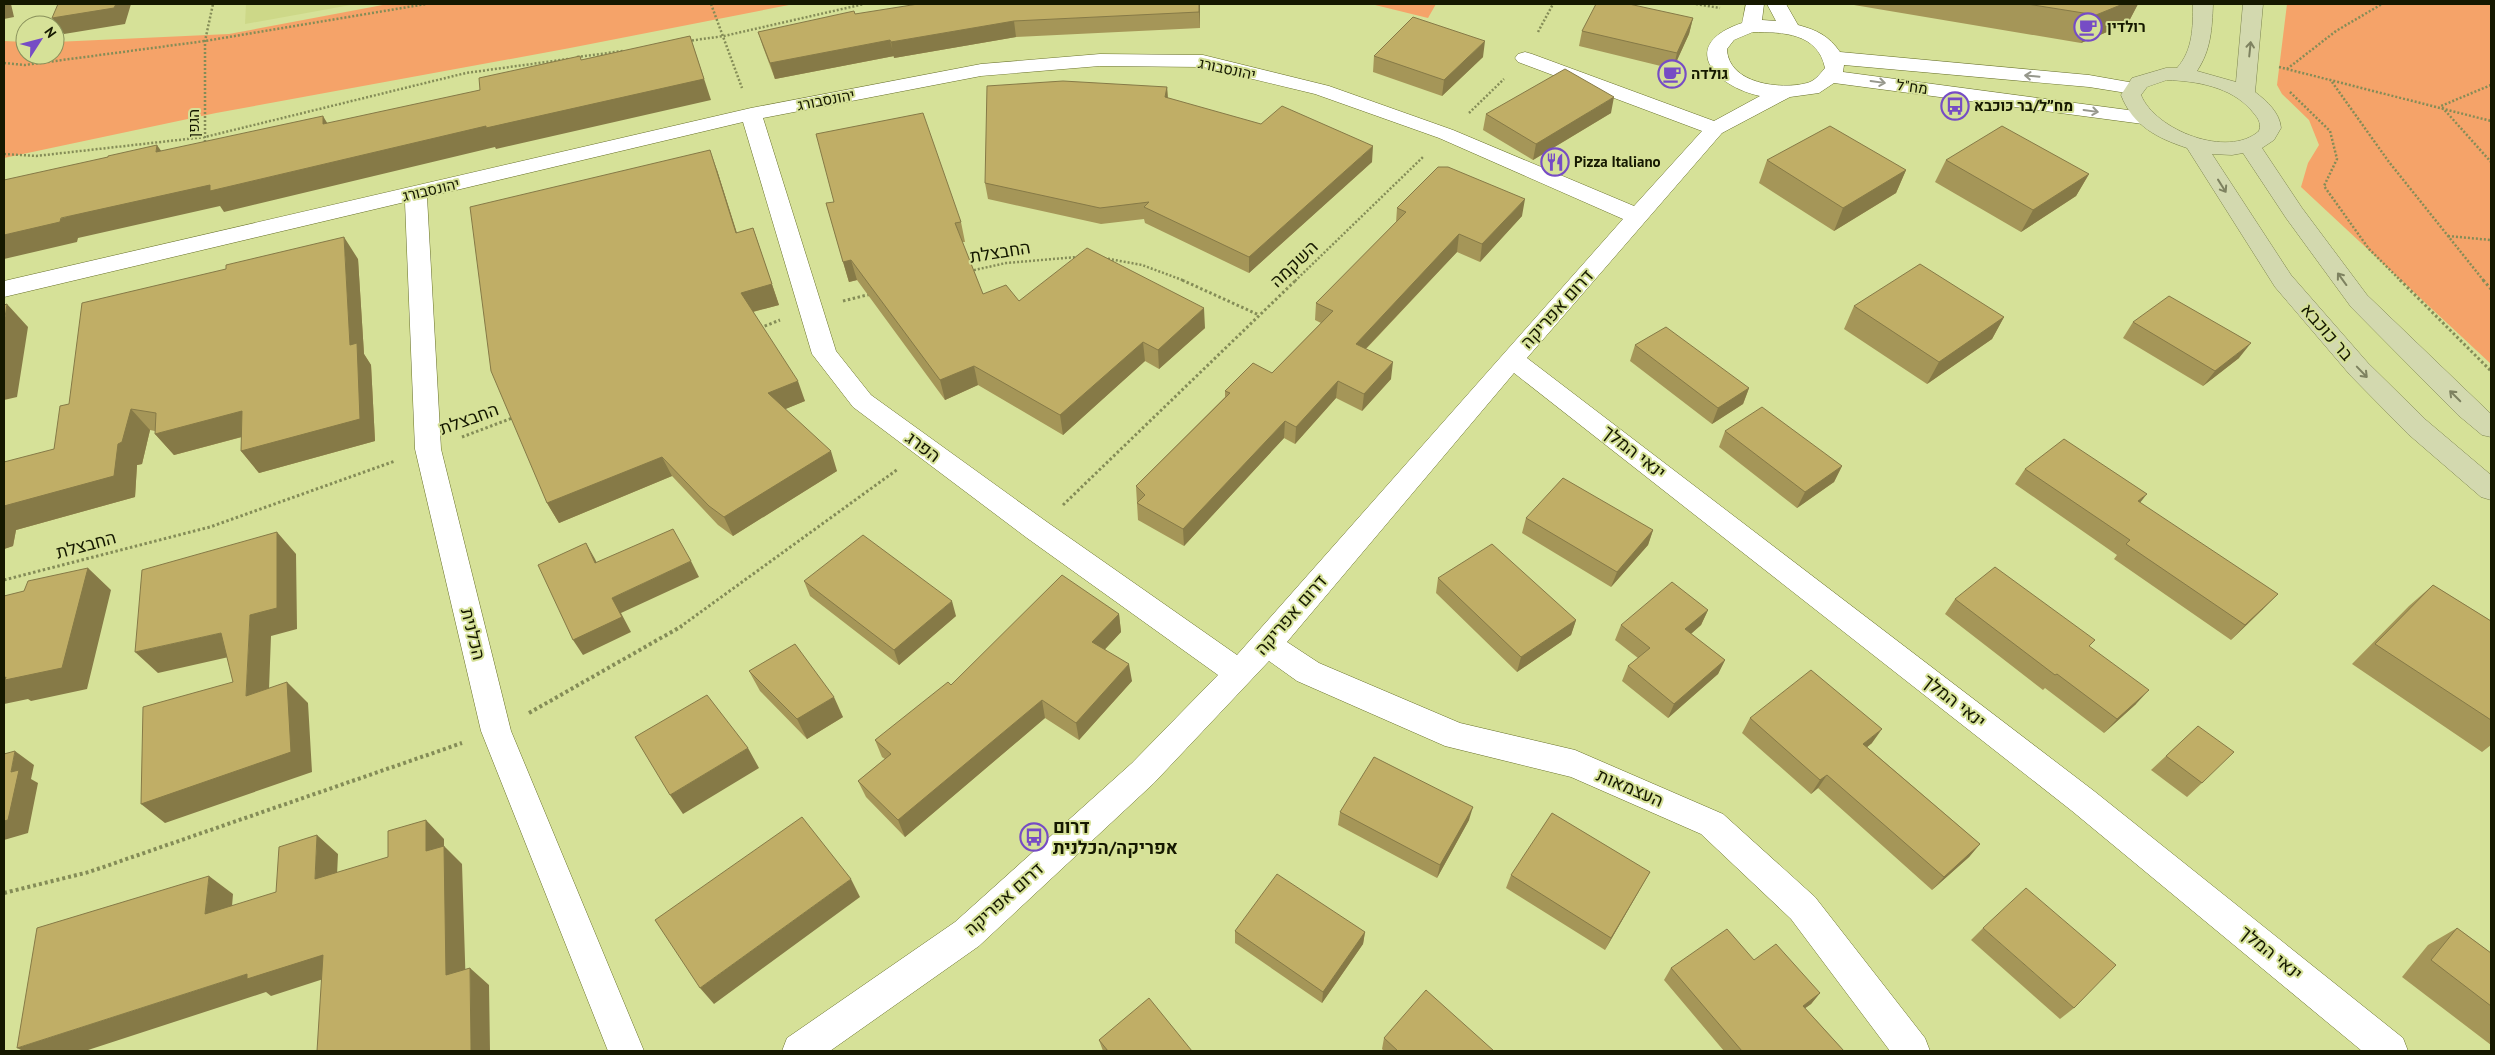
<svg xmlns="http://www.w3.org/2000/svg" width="2495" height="1055" font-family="'PT Sans',Heebo,sans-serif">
<rect width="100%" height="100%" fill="#d6e198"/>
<path fill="#cdd888" d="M246 4H356L245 24Z"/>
<path fill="#f5a369" d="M388 4H794L570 48 216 113 4 158V41L25 42V55H55V42L229 34Z
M1371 4H1436L1428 18Z
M2287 4H2491V364L2301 187 2308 163 2319 145 2309 120 2282 94 2277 85Z"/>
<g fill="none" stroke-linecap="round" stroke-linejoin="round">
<g stroke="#68702a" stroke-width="1">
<path id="minor" d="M1746 4H1764L1762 20 1776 21 1767 4H1786L1798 25C1817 30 1829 36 1840 52L2089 75 2140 84 2143 88 2140 92 2133 94 2089 87 1844 65 1843 72 2143 112 2150 114 2153 118 2150 122 2143 124 1834 83 1819 93 1790 97 1722 133 1527 358 2094 791 2403 1038 2408 1051H2362L2072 811 1514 373 1287 642 1319 663 1460 723 1575 750 1723 814 1815 897 1925 1038 1930 1051H1890L1791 919 1701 834 1571 777 1445 746 1297 681 1269 661 1154 783 979 946 830 1051H782L787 1038 955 922 1132 763 1218 675 1027 538 853 407 812 354 743 122 427 197 441 449 511 731 644 1051H608L481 731 415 449 405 202 4 297V281L751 108 981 64 1100 54 1203 55 1329 86 1453 130 1634 206 1702 131 1518 62 1515 58 1518 54 1525 52 1532 54 1714 121 1760 96C1713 86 1678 44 1742 23ZM1753 32C1783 32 1818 33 1825 68 1820 74 1815 81 1807 83 1781 90 1728 84 1727 49L1734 40ZM1100 66 1203 67 1315 94 1439 138 1623 219 1237 655 1047 522 871 395 836 351 763 118 981 76Z"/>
</g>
<g stroke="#7e854f" stroke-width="1">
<path id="major" d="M2193 4H2213C2212 29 2211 50 2197 71L2236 82 2243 4H2263L2255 92C2267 101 2280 113 2281 128L2274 140 2262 148 2302 208 2367 295 2491 414V437L2482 435 2458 415 2351 307 2286 218 2243 153 2232 155 2212 154 2291 275 2368 363 2426 420 2491 475V500L2481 497 2408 434 2350 375 2275 287 2187 148C2157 138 2133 126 2121 95L2132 78 2166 68H2177C2193 50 2193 27 2193 4ZM2167 80C2197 81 2231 87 2251 110 2257 117 2262 122 2259 131 2228 159 2155 130 2141 95L2147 87Z"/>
</g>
<path stroke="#848c57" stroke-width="2.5" stroke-dasharray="2 2" stroke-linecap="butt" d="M711 4 742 88
M1696 4 1720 8
M1538 32 1553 4
M688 41 724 36 864 4
M577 57 623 51
M4 63 25 65 205 41 426 4
M2279 67 2491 121
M2287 69 2336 31 2382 4
M2332 82 2389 162 2484 281
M2491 85 2441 106 2491 162
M2290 92 2330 131 2337 159 2324 186 2369 249 2401 281
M1469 113 1504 79
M205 146V41L213 4
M4 154 36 156 205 137 466 73 568 59
M2448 236 2491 240
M1104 258 1142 265 1185 281
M970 271 1006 263 1077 257
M1295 281 1423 157"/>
<path stroke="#848c57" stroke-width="3" stroke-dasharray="2.5 2.5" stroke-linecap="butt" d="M1182 280 1259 315
M2400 280 2491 371
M2483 280 2491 289
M843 301 871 294
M760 328 780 320
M462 437 515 417
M1063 505 1296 280
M4 580 210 527 395 461
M680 627 898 469"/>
<path stroke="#848c57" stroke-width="4" stroke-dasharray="3 3" stroke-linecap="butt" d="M529 713 682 626
M4 893 89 872 462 743"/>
<use href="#minor" fill="#fff" fill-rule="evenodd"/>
<use href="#major" fill="#d3d9af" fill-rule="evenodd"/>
</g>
<path fill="#a59658" d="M1200 4V28L1016 37 894 58V56L775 79 763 47 758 32 855 14Z
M1851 4H2138L2128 23 2081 43 1854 5Z
M1693 18 1689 34 1673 69 1579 46 1582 31Z
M1374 56 1483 57 1442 96 1373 72Z
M1167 87 1168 98 1372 162 1249 273 1145 223 1144 219 1101 224 988 199 985 183Z
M1611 113 1533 160 1483 130 1486 114Z
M1767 160 1906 170 1896 193 1834 231 1759 183Z
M1946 160 2089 174 2076 196 2021 232 1935 182Z
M717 170 737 233 753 228 779 305 753 312 805 401 785 409 837 471 733 536 718 525 672 476 559 523 547 503Z
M826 203 961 222 965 242H962L983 294 1019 301 1205 328 1159 369 1145 361 1063 435 978 385 945 400 857 280 849 282Z
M1397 208 1522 216 1480 262 1457 252 1366 349 1391 379 1362 411 1336 398 1295 444 1284 438 1184 546 1138 520 1136 486 1225 397V391L1272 373 1321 323 1315 320 1316 303 1396 223Z
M358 259 364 354 371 365 375 441 259 473 241 451 242 437 174 455 155 434V431L150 430 142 464 137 465 135 497 16 530 13 546 4 549 54 449 69 404Z
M1854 306 2004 317 1992 339 1927 384 1844 329Z
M2133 322 2239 358 2203 386 2123 338Z
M1635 345 1749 388 1743 404 1712 424 1630 361Z
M1725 431 1842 466 1834 482 1797 508 1719 447Z
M2025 469 2140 503 2263 609 2231 640 2114 559 2117 555 2015 484Z
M1526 518 1653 530 1648 545 1611 587 1522 533Z
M1438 578 1576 620 1571 635 1517 672 1436 593Z
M804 581 956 616 899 665 810 596Z
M2433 585 2491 621V745L2482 752 2352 664 2409 606Z
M1955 599 2090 647 2136 704 2104 733 2045 688 2043 690 1945 614Z
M1708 610 1701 625 1691 634 1725 660 1718 674 1668 718 1622 681 1628 666 1638 658 1615 640 1621 625Z
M1119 614 1121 632 1105 649 1132 681 1079 740 1045 718 905 837 866 797 858 781 885 759 882 757 875 740 951 685Z
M749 671 843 717 807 739 760 691Z
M1750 718 1872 743 1867 747 1980 844 1969 857 1932 890 1818 788 1811 794 1742 733Z
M2198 726 2202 783 2187 797 2151 770Z
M1340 812 1469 820 1437 878 1338 825Z
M1650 872 1643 884 1605 950 1506 888 1511 875Z
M1983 928 2074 1008 2060 1019 1971 940Z
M2457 928 2491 953V1045L2402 977 2428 945Z
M1235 931 1365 932 1363 944 1322 1003 1235 943Z
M1754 960 1820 993 1811 1004 1805 1008 1844 1051H1724L1664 980 1671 968Z
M1384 1038 1494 1051H1384L1382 1049Z
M1099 1040 1192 1051H1103Z"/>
<path fill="#867a47" d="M4 4H11L14 17 4 19Z
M116 4H131L125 24 64 34 52 18Z
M1199 4H1200V28L1199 12Z
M2123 4H2138L2128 23 2081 43 2096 15Z
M1693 18 1689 34 1673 69 1677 53Z
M1014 21 1016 37 894 58 891 42Z
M690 36 711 100 496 149 495 147 224 212 220 206 78 238 77 242 4 259V235Z
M890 40 894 56 775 79 770 63Z
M1485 41 1483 57 1442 96 1444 80Z
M1167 87 1168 103 1165 97Z
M1614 97 1611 113 1533 160 1536 144Z
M323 116 335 136 323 124Z
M157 145 171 165 156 152Z
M1373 146 1372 162 1249 273V257Z
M710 150 717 170 743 253 736 233Z
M1906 170 1896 193 1834 231 1843 208Z
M2089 174 2076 196 2021 232 2033 210Z
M1525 199 1522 216 1480 262 1482 244Z
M753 228 779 305 748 313 741 293Z
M1459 234 1457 252 1354 361 1356 344Z
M344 237 358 259 364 354 371 365 375 441 259 473 241 451 350 345Z
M851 260 857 280 849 282 843 262Z
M7 304 28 327 17 397 4 400V324Z
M1204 308 1205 328 1159 369 1158 350Z
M2004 317 1992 339 1927 384 1939 362Z
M1143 342 1145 361 1063 435 1060 415Z
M2251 343 2239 358 2203 386 2215 371Z
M1393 362 1391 379 1362 411 1364 394Z
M974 366 978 385 945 400 940 380Z
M798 381 805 401 776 413 768 393Z
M1338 381 1336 398 1295 444 1296 427Z
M1749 388 1743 404 1712 424 1718 408Z
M131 409 150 430 142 464 137 465 135 497 16 530 13 546 4 549V506L118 444Z
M242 411 260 432 174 455 155 434Z
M1285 421 1284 438 1184 546 1183 529Z
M831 451 837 471 733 536 724 517Z
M662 457 672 476 559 523 547 503Z
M1842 466 1834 482 1797 508 1805 492Z
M2147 494 2135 509 2138 501Z
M1653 530 1648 545 1611 587 1617 572Z
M277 532 296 554 297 629 271 636 268 716 246 696 250 615Z
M586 543 595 559 604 578 595 563Z
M691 561 699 577 621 613 631 632 583 655 573 640 612 598Z
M88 568 111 590 87 689 31 701 28 699 4 704V678Z
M2278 594 2263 609 2231 640 2245 625Z
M952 601 956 616 899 665 894 650Z
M1708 610 1701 625 1679 644 1685 629Z
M1119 614 1121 632 1095 660 1092 642Z
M1576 620 1571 635 1517 672 1521 657Z
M221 633 242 654 158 673 135 652Z
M1725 660 1718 674 1668 718 1674 704Z
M1129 664 1132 681 1079 740 1076 723Z
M287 682 308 703 312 772 165 823 141 804Z
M2149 690 2136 704 2104 733 2117 719Z
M834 697 843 717 807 739 797 719Z
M1042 700 1045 718 905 837 898 820Z
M1882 729 1872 743 1854 758 1863 744Z
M748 748 759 768 683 814 670 795Z
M15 751 34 765 31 779 38 783 28 833 4 840V821L11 772Z
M1827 775 1818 788 1811 794 1820 780Z
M1473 807 1469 820 1437 878 1440 865Z
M426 820 444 839V846L462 864 466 992 446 975 426 851Z
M317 835 338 854 336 897 315 879Z
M1980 844 1969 857 1932 890 1944 877Z
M1650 872 1643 884 1605 950 1611 938Z
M209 876 233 894 230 931 205 914Z
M851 879 860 897 714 1004 700 988Z
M1365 932 1363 944 1322 1003 1323 992Z
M323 955 345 972 271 996 266 992 85 1051H23L17 1048 247 974Z
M470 968 489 985 490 1051H471Z
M1820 993 1811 1004 1793 1017 1803 1006Z"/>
<path fill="#c0ae66" stroke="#867a47" d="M58 4H116L114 8 52 18Z
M918 4H1199V12L1014 21 891 42 890 40 770 63 758 32 854 11 855 14Z
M1596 4H1629L1693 18 1677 53 1582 31Z
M2027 4H2123L2096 15Z
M1413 17 1485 41 1444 80 1374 56Z
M690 36 704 79 486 128V126L210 191V185L61 218 60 222 4 235V180L108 157V156L157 145 156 152 323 116V124L480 90 479 78 580 56 581 60Z
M1565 69 1614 97 1536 144 1486 114Z
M1063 81 1167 87 1165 97 1261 124 1282 106 1373 146 1249 257 1144 207 1149 202 1100 208 985 183 987 86Z
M923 113 961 222 955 223 983 294 1006 285 1019 301 1087 248 1204 308 1158 350 1143 342 1060 415 974 366 940 380 851 260 843 262 826 203 834 202 816 134Z
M1830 126 1906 170 1843 208 1767 160Z
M2002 126 2089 174 2033 210 1946 160Z
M710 150 736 233 753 228 772 284 741 293 798 381 768 393 831 451 724 517 709 506 662 457 547 503 491 371 470 207Z
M1438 167H1448L1525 199 1482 244 1459 234 1356 344 1393 362 1364 394 1338 381 1296 427 1285 421 1183 529 1137 503 1145 495 1136 486 1230 393 1225 391 1253 363 1272 373 1333 311 1316 303 1406 212 1397 208Z
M344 237 350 345 357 343 360 419 241 451 242 411 155 434 156 413 131 409 122 442 118 444 114 476 4 506V462L54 449 60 406 69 404 82 303 226 269V265Z
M1920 264 2004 317 1939 362 1854 306Z
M2169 296 2251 343 2215 371 2133 322Z
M7 304 4 324V305Z
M1666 327 1749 388 1718 408 1635 345Z
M1762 407 1842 466 1805 492 1725 431Z
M2064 439 2147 494 2138 501 2278 594 2245 625 2126 544 2130 540 2025 469Z
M1563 478 1653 530 1617 572 1526 518Z
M673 529 691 561 612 598 622 617 573 640 538 565 586 543 595 563Z
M277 532V608L250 615 246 696 287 682 291 752 141 804 143 707 233 682 221 633 135 652 142 570Z
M863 535 952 601 894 650 804 581Z
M1492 544 1576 620 1521 657 1438 578Z
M1995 567 2095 640 2089 646 2149 690 2117 719 2057 674 2055 675 1955 599Z
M88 568 62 668 5 680 6 677 4 678V596L24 591 28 581Z
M1062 575 1119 614 1092 642 1129 664 1076 723 1042 700 898 820 858 781 891 754 875 740 948 682 951 685Z
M1672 582 1708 610 1685 629 1725 660 1674 704 1628 666 1650 648 1621 625Z
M2433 585 2491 621V720L2375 644Z
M795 644 834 697 797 719 749 671Z
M1811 670 1882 729 1863 744 1980 844 1944 877 1827 775 1820 780 1750 718Z
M707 695 748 748 670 795 635 737Z
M2198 726 2234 752 2202 783 2166 756Z
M15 751 11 772 19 770 8 820 4 821V754Z
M1374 757 1473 807 1440 865 1340 812Z
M1552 813 1650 872 1611 938 1511 875Z
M802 817 851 879 700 988 655 920Z
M426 820V851L444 846 446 975 470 968 471 1051H317L323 955 247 979V974L17 1048 37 928 209 876 205 914 276 892 279 847 317 835 315 879 388 857V831Z
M1277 874 1365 932 1323 992 1235 931Z
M2026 888 2116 965 2074 1008 1983 928Z
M2457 928 2491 953V1006L2431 960Z
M1727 929 1754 960 1776 944 1820 993 1803 1006 1844 1051H1742L1671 968Z
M1426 990 1494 1051H1398L1384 1038Z
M1149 998 1192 1051H1108L1099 1040Z"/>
<defs><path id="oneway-shaft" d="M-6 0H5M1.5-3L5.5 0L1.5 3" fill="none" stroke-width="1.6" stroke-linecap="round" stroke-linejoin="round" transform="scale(1.25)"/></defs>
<g stroke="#7e8260">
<use href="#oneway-shaft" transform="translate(2250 49) rotate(-84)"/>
<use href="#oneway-shaft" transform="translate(2222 186) rotate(58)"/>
<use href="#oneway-shaft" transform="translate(2342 279) rotate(-126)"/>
<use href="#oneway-shaft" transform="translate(2362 372) rotate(46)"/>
<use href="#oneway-shaft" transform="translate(2455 396) rotate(-135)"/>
</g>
<g stroke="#96978c">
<use href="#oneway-shaft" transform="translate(2032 76) rotate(-175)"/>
<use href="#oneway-shaft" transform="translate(1878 82) rotate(8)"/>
<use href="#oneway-shaft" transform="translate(2091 111) rotate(8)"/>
</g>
<defs>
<g id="cafe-ring" transform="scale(1.4375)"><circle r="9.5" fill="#d6e198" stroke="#764cc5" stroke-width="1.5"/><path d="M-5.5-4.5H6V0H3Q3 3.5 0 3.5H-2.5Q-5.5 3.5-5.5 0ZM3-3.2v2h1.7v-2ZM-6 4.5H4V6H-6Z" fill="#764cc5"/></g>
<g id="bus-ring" transform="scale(1.4375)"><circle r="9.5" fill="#d6e198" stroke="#764cc5" stroke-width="1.5"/><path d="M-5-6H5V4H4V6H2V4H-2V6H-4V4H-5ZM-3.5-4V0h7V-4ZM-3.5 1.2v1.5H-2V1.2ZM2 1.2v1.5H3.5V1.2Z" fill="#764cc5"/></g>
<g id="restaurant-ring" transform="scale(1.4375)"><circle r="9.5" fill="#d6e198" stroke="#764cc5" stroke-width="1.5"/><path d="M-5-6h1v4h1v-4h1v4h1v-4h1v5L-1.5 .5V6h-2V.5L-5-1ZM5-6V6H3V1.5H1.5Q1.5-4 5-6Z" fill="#764cc5"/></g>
</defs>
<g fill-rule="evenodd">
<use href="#cafe-ring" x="2088" y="27"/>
<use href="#cafe-ring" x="1672" y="74"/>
<use href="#bus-ring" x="1955" y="106"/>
<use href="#restaurant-ring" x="1555" y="162"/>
<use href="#bus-ring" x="1034" y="837"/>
</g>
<g text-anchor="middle" stroke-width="4" stroke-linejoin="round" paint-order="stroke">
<g font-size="15" font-weight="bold" fill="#151800" stroke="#d6e198" text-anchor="start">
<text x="2107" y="32">רולדין</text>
<text x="1691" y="79">גולדה</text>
<text x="1974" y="111">מח״ל/בר כוכבא</text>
<text x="1574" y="167">Pizza Italiano</text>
</g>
<g font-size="15" fill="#151800" stroke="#d6e198">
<text transform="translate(1227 69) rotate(12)" y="5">יהונסבורג</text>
<text transform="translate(1912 87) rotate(8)" y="5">מח"ל</text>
<text transform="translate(826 100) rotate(-11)" y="5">יהונסבורג</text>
<text transform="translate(194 123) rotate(-90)" y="5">הגפן</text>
<text transform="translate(431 190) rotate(-13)" y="5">יהונסבורג</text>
</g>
<g font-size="18" fill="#151800" stroke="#d6e198">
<text transform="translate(1000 252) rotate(-9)" y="6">החבצלת</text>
<text transform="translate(1294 264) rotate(-44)" y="6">השקמה</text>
<text transform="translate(1557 309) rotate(-48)" y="6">דרום אפריקה</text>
<text transform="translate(2327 332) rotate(49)" y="6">בר כוכבא</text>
<text transform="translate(469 419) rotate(-20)" y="6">החבצלת</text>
<text transform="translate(923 447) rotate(37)" y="6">הפרג</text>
<text transform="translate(1634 452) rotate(38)" y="6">ינאי המלך</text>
<text transform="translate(86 545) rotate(-15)" y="6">החבצלת</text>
<text transform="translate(1291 615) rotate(-49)" y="6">דרום אפריקה</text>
<text transform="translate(473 634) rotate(76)" y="6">הכלנית</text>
<text transform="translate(1954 701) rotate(38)" y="6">ינאי המלך</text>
<text transform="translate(1630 788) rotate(23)" y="6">העצמאות</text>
<text transform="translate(1004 899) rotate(-42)" y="6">דרום אפריקה</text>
<text transform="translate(2271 953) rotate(39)" y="6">ינאי המלך</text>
</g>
<g font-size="18" font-weight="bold" fill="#151800" stroke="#d6e198" text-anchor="start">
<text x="1053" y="833">דרום<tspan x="1053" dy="21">אפריקה/הכלנית</tspan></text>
</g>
</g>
<rect width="2495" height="1055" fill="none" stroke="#151800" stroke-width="10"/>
<g transform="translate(40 40) rotate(54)"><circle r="24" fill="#d6e198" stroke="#89915b"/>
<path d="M0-4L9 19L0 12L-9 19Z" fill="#764cc5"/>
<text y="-8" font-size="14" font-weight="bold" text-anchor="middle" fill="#151800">N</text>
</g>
</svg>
